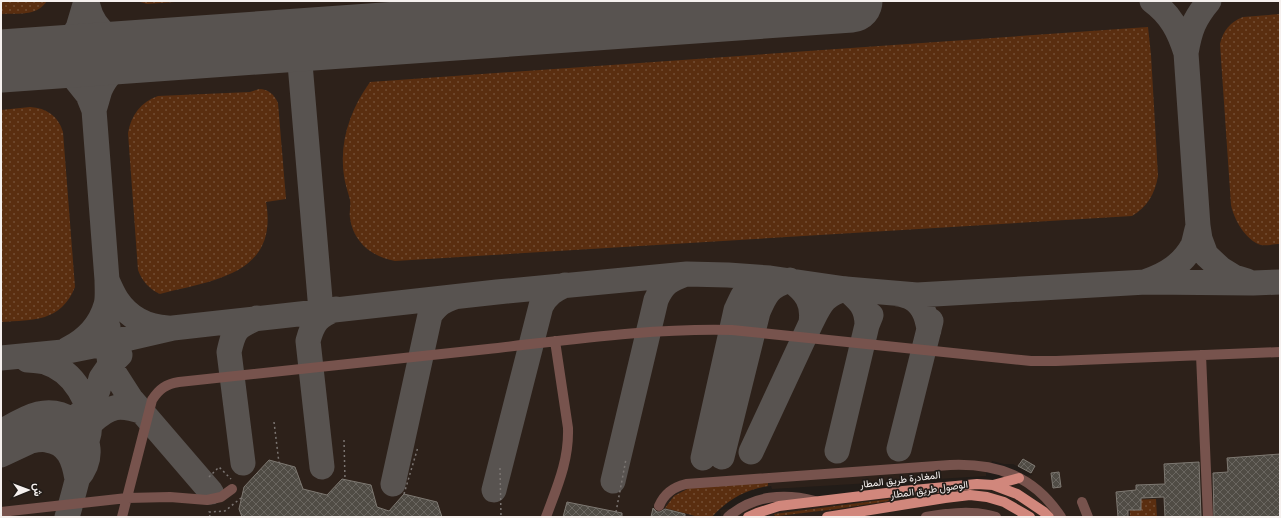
<svg xmlns="http://www.w3.org/2000/svg" width="1281" height="518" font-family="'Fira Sans Condensed',Vazirmatn,sans-serif">
<defs>
<pattern id="grass-dots" width="8" height="8" patternUnits="userSpaceOnUse"><rect width="8" height="8" fill="#5a2e10"/><path d="M2 2h.1M6 6h.1" fill="none" stroke="#724d33" stroke-width="1.8" stroke-linecap="round"/></pattern>
<pattern id="building-cross-hatch" width="8" height="8" patternUnits="userSpaceOnUse"><rect width="8" height="8" fill="#504c45"/><path d="M0 0l8 8M0 8l8-8" fill="none" stroke="#6a6660"/></pattern>
</defs>
<rect width="100%" height="100%" fill="#221c18"/>
<path fill="#2d211a" d="M1 1H1280V517H721L720 510 1033 475 1013 464H1004L992 461 990 471H986V476L772 489 771 486 758 488 735 497 721 507 712 517H1Z"/>
<path fill="url(#grass-dots)" d="M1 1H47C36 17 18 13 1 14Z
M137 1H189L147 4Z
M1280 14V244C1274 244 1266 246 1261 245 1245 240 1234 219 1231 205L1220 44C1223 31 1230 22 1243 17Z
M1148 27 1151 55 1158 176C1155 194 1147 207 1132 216L395 261C372 257 353 242 350 218 349 212 351 206 350 200 348 192 345 184 344 176 339 142 350 110 370 82Z
M259 89C268 89 274 94 278 103L286 199 266 202C279 275 213 280 160 294 149 289 142 281 138 270L128 133C131 115 141 102 158 96L250 92Z
M30 107C47 108 58 116 63 132L75 287C61 322 33 320 1 322V110Z
M768 482V486C746 489 727 500 712 517H699L665 508 674 496 691 487Z
M890 499 888 501 836 509 778 516H775L774 514Z
M1156 499 1157 517H1130V500Z"/>
<g fill="none" stroke-linecap="round" stroke-linejoin="round">
<path stroke="#585350" stroke-width="25" d="M1152 1C1171 15 1179 31 1186 53
M88 6C94 33 119 47 144 51
M87 10 94 103
M298 40 321 311
M94 110C96 104 98 96 100 90 117 51 157 52 192 48
M1198 226 1200 239 1206 255 1221 269 1234 277 1247 281
M107 280C110 287 113 294 117 300 129 318 148 327 168 328
M1147 281C1167 274 1183 264 1193 245 1195 239 1196 232 1198 226L1186 53C1190 30 1194 19 1209 1
M898 294C902 294 903 295 907 296 922 302 927 315 929 330
M108 327V348L110 365 113 371 131 399 211 492
M68 349C86 340 100 326 106 305 108 298 107 288 107 280L94 110 88 95 72 75 47 63 14 61 46 56 57 50 71 39 78 28 86 1
M1 358 63 352 108 343 173 328 497 292 687 274 728 275 770 278 846 289 917 295 1146 282 1253 283 1280 282
M27 360C33 360 39 361 45 362 74 371 93 403 89 433 87 441 85 449 83 457 78 477 73 497 67 517
M72 420C91 438 94 459 77 479 74 461 69 443 47 440 42 439 36 440 31 441Z
M92 422C110 405 120 404 143 412
M1 432C24 419 46 403 72 420L87 408 98 390 101 378 110 365 120 355
M899 449 931 321
M837 451 867 325 871 315
M751 452 811 323C820 305 824 294 846 289 859 300 867 307 867 325
M1 455 31 441
M722 457 758 312C766 293 769 287 790 280 806 292 814 302 811 323
M703 458 736 310C746 288 747 285 770 278
M243 463 229 352C234 330 236 327 257 318
M322 467 308 341C313 322 318 316 336 309
M613 481 656 300C663 284 669 280 686 274
M393 484 430 315C438 304 443 301 455 297
M494 490 541 306C547 295 554 290 565 285"/>
<path stroke="#585350" stroke-width="63" d="M1 61 851 1"/>
</g>
<path fill="url(#building-cross-hatch)" stroke="#7e7972" d="M1280 454V517H1214L1213 473 1228 472 1227 458Z
M1023 459 1035 466 1031 473 1018 466Z
M269 460 295 467 303 489 327 495 342 479 371 485 377 507 389 511 404 494 437 502 442 517H242L239 509 244 487Z
M1199 462 1201 517H1165L1164 497 1141 498V510H1128V517H1118L1116 492 1136 490V485L1165 484 1164 464Z
M1059 472 1061 487 1053 488 1051 473Z
M567 502 622 513V517H563Z
M653 508 657 512H660L665 509 685 514V517H651Z"/>
<g fill="none" stroke-linecap="round" stroke-linejoin="round">
<path stroke="#7b7572" stroke-width="1.5" stroke-dasharray="2 3" stroke-linecap="butt" d="M274 422 279 463
M344 440 345 480
M500 468 501 517
M209 477 219 467 231 479
M404 494 418 447
M616 512 626 459
M210 517 209 512 225 511 241 498"/>
<path stroke="#77534d" stroke-width="10" d="M1201 355 1208 517
M1082 502 1088 517
M659 506C664 494 673 487 686 484L950 465C997 463 1034 476 1061 517
M1 512 127 498 170 497 207 500 221 497 232 489
M122 517 152 400C159 389 166 384 179 382 282 371 385 360 488 349 569 340 650 328 732 330L1031 361H1056L1280 352
M546 517C557 487 569 461 568 428L555 341
M728 517C753 495 785 493 815 501
M926 517C949 513 974 510 996 517"/>
<path stroke="#d1877c" stroke-width="10" d="M993 485 1019 478
M748 517 757 513 779 506 903 491 977 484 993 485 1017 494 1044 512 1049 517
M827 517 945 498 970 495 987 497 1004 502 1030 517"/>
</g>
<g text-anchor="middle" stroke-width="3.5" stroke-linejoin="round" paint-order="stroke">
<g font-size="10" fill="#f5f0ee" stroke="#221c18">
<text transform="translate(900 479) rotate(-7)" y="4">المغادرة طريق المطار</text>
<text transform="translate(929 489) rotate(-8)" y="4">الوصول طريق المطار</text>
</g>
</g>
<rect width="1281" height="518" fill="none" stroke="#f5f0ee" stroke-width="4"/>
<g transform="translate(28 490) rotate(89)" stroke="#221c18" stroke-width="3" paint-order="stroke">
<path d="M0-3L7 15L0 10L-7 15Z" fill="#f5f0ee"/>
<text y="-6" font-size="11" font-weight="bold" text-anchor="middle" fill="#f5f0ee">ش</text>
</g>
</svg>
